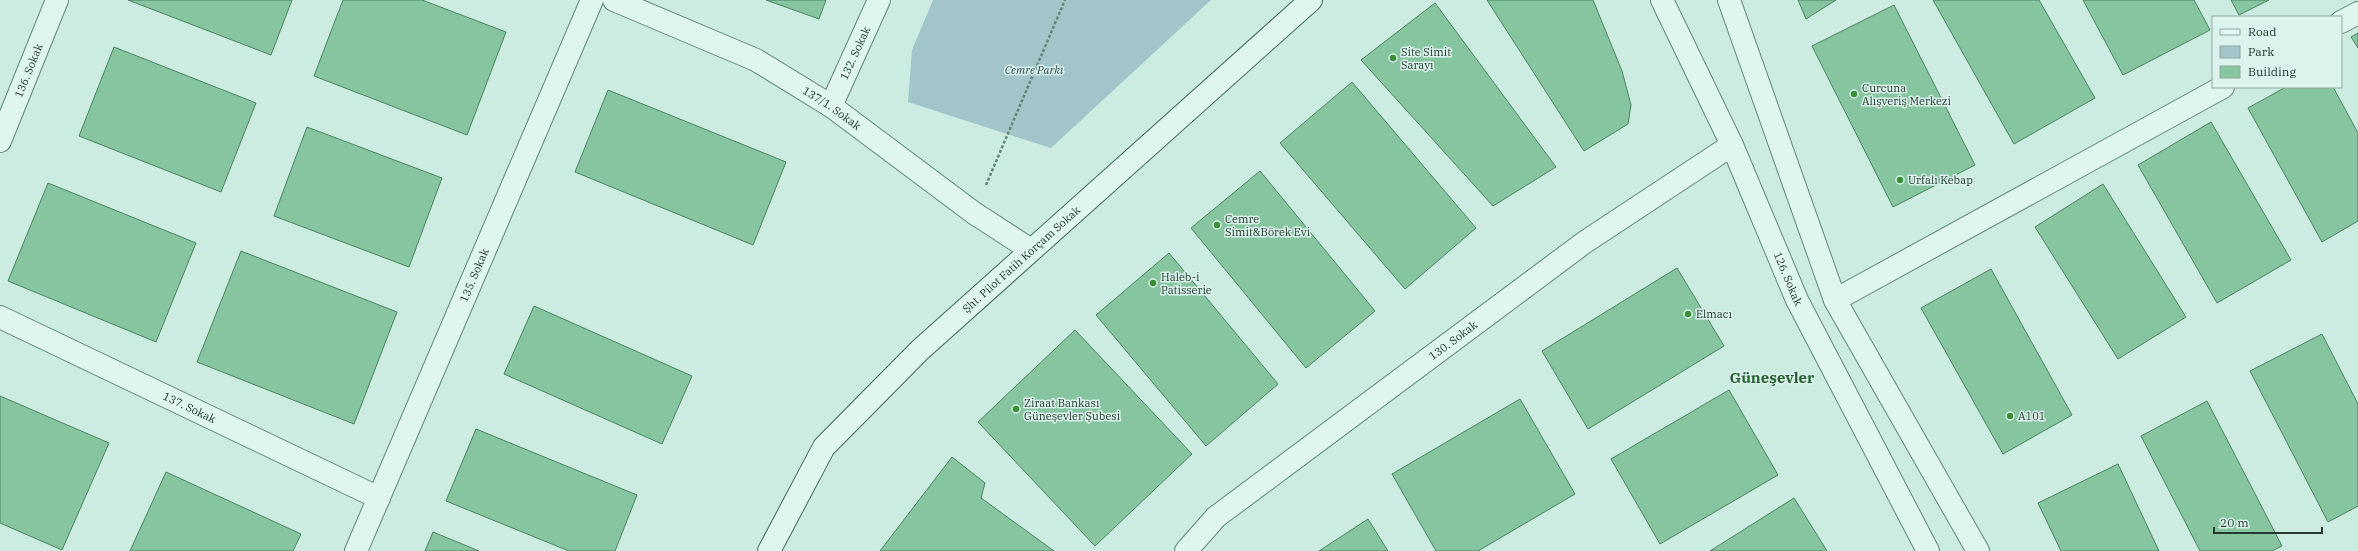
<svg xmlns="http://www.w3.org/2000/svg" width="2358" height="551" font-family="'IBM Plex Serif',serif">
<rect width="100%" height="100%" fill="#ccebe1"/>
<path fill="#a1c5c9" d="M933 0H1211L1051 148 908 102 912 50Z"/>
<path fill="#86c59f" stroke="#4a8460" d="M128 0H292L271 55Z
M343 0H422L506 32 467 135 314 76Z
M766 0H826L819 19Z
M1487 0H1593L1622 71 1631 105 1628 124 1584 151Z
M1798 0H1836L1806 19Z
M1933 0H2039L2095 98 2014 144Z
M2083 0H2194L2210 30 2123 75Z
M2231 0H2269L2239 15Z
M1435 3 1556 167 1493 206 1361 60Z
M1894 5 1975 165 1893 207 1812 46Z
M2358 33V48L2351 37Z
M114 47 256 103 221 192 79 136Z
M1352 82 1476 228 1405 289 1280 143Z
M2286 87H2333L2358 133V221L2322 242 2248 108Z
M608 90 786 162 753 245 575 172Z
M2211 122 2291 260 2217 303 2138 165Z
M307 127 442 178 409 267 274 216Z
M1260 171 1375 311 1306 368 1191 228Z
M48 183 196 243 156 342 8 281Z
M2103 184 2186 317 2118 359 2035 227Z
M241 251 397 312 354 424 197 362Z
M1169 253 1278 384 1206 446 1096 315Z
M1677 268 1724 346 1588 429 1542 351Z
M1991 269 2072 415 2003 454 1921 308Z
M534 306 692 376 662 444 504 374Z
M1075 330 1192 454 1095 546 978 422Z
M2322 334 2358 404V506L2328 522 2250 371Z
M1729 390 1778 475 1660 544 1611 459Z
M0 396 109 443 62 550 0 523Z
M1520 399 1575 494 1478 551H1436L1392 474Z
M2207 401 2282 546 2272 551H2200L2141 436Z
M476 429 637 495 615 551H569L446 501Z
M952 457 985 483 981 498 1054 551H880Z
M2118 464 2159 551H2061L2038 503Z
M166 472 301 534 293 551H130Z
M1794 498 1827 551H1710Z
M1368 519 1388 551H1319Z
M433 532 479 551H425Z"/>
<g fill="none" stroke-linecap="round" stroke-linejoin="round">
<g stroke="#628775" stroke-width="24">
<g id="minor">
<path id="s1" d="M614 0 756 60 831 106 974 213 1031 250"/>
<path d="M2341 22 2358 13"/>
<path id="s2" d="M831 106 879 0"/>
<path id="s3" d="M0 141 57 0"/>
<path d="M1835 300 2223 87"/>
<path id="s4" d="M0 317 379 498"/>
<path id="s5" d="M356 551 592 0"/>
<path id="s6" d="M1186 551 1216 517 1585 242 1732 145"/>
</g>
</g>
<g stroke="#628775" stroke-width="24">
<g id="tertiary">
<path id="s7" d="M1662 0 1732 145 1797 300 1928 551"/>
<path d="M1729 0 1835 300 1978 551"/>
</g>
</g>
<g stroke="#446956" stroke-width="24">
<g id="secondary">
<path id="s8" d="M769 551 824 447 920 350 1311 0"/>
</g>
</g>
<path stroke="#628775" stroke-width="2.5" stroke-dasharray="3 2" stroke-linecap="butt" d="M986 185 1065 0"/>
<use href="#minor" stroke="#dff6ef" stroke-width="22"/>
<use href="#tertiary" stroke="#dff6ef" stroke-width="22"/>
<use href="#secondary" stroke="#dff6ef" stroke-width="22"/>
</g>
<g fill="#3a9038" stroke="#dbf3ec" stroke-width="1.5">
<circle cx="1393" cy="58" r="4"/>
<circle cx="1854" cy="94" r="4"/>
<circle cx="1900" cy="180" r="4"/>
<circle cx="1217" cy="225" r="4"/>
<circle cx="1153" cy="283" r="4"/>
<circle cx="1688" cy="314" r="4"/>
<circle cx="1016" cy="409" r="4"/>
<circle cx="2010" cy="416" r="4"/>
</g>
<g text-anchor="middle" stroke-width="3" stroke-linejoin="round" paint-order="stroke">
<g font-size="11" fill="#23392e" stroke="#dbf3ec" text-anchor="start">
<text x="1401" y="56">Site Simit<tspan x="1401" dy="13">Sarayı</tspan></text>
<text x="1862" y="92">Curcuna<tspan x="1862" dy="13">Alışveriş Merkezi</tspan></text>
<text x="1908" y="184">Urfalı Kebap</text>
<text x="1225" y="223">Cemre<tspan x="1225" dy="13">Simit&amp;Börek Evi</tspan></text>
<text x="1161" y="281">Haleb-i<tspan x="1161" dy="13">Patisserie</tspan></text>
<text x="1696" y="318">Elmacı</text>
<text x="1024" y="407">Ziraat Bankası<tspan x="1024" dy="13">Güneşevler Şubesi</tspan></text>
<text x="2018" y="420">A101</text>
</g>
<g font-size="11" fill="#23392e" stroke="#dbf3ec">
<text dy="4" stroke="none"><textPath href="#s2" startOffset="58">132. Sokak</textPath></text>
<text dy="4" stroke="none"><textPath href="#s3" startOffset="76">136. Sokak</textPath></text>
<text dy="4" stroke="none"><textPath href="#s1" startOffset="244">137/1. Sokak</textPath></text>
<text dy="4" stroke="none"><textPath href="#s8" startOffset="390">Şht. Pilot Fatih Korçam Sokak</textPath></text>
<text dy="4" stroke="none"><textPath href="#s5" startOffset="300">135. Sokak</textPath></text>
<text dy="4" stroke="none"><textPath href="#s7" startOffset="306">126. Sokak</textPath></text>
<text dy="4" stroke="none"><textPath href="#s6" startOffset="341">130. Sokak</textPath></text>
<text dy="4" stroke="none"><textPath href="#s4" startOffset="210">137. Sokak</textPath></text>
</g>
<g font-size="11" font-style="italic" fill="#2c4a53" stroke="#dbf3ec">
<text x="1034" y="74">Cemre Parkı</text>
</g>
<g font-size="15" font-weight="bold" fill="#276132" stroke="#dbf3ec">
<text x="1772" y="383">Güneşevler</text>
</g>
</g>
<rect x="2212" y="16" width="130" height="72" fill="#dbf3ec" stroke="#91a9a0"/>
<rect x="2220" y="29" width="20" height="6" fill="#dff6ef" stroke="#91a9a0"/>
<text x="2248" y="36" font-size="12" fill="#23392e">Road</text>
<rect x="2220" y="46" width="20" height="12" fill="#a1c5c9" stroke="#91a9a0"/>
<text x="2248" y="56" font-size="12" fill="#23392e">Park</text>
<rect x="2220" y="66" width="20" height="12" fill="#86c59f" stroke="#91a9a0"/>
<text x="2248" y="76" font-size="12" fill="#23392e">Building</text>
<path d="M2214 527v6h108v-6" fill="none" stroke="#23392e" stroke-width="2"/>
<text x="2220" y="527" font-size="12" fill="#23392e" stroke="#dbf3ec" stroke-width="3" paint-order="stroke">20 m</text>
</svg>
